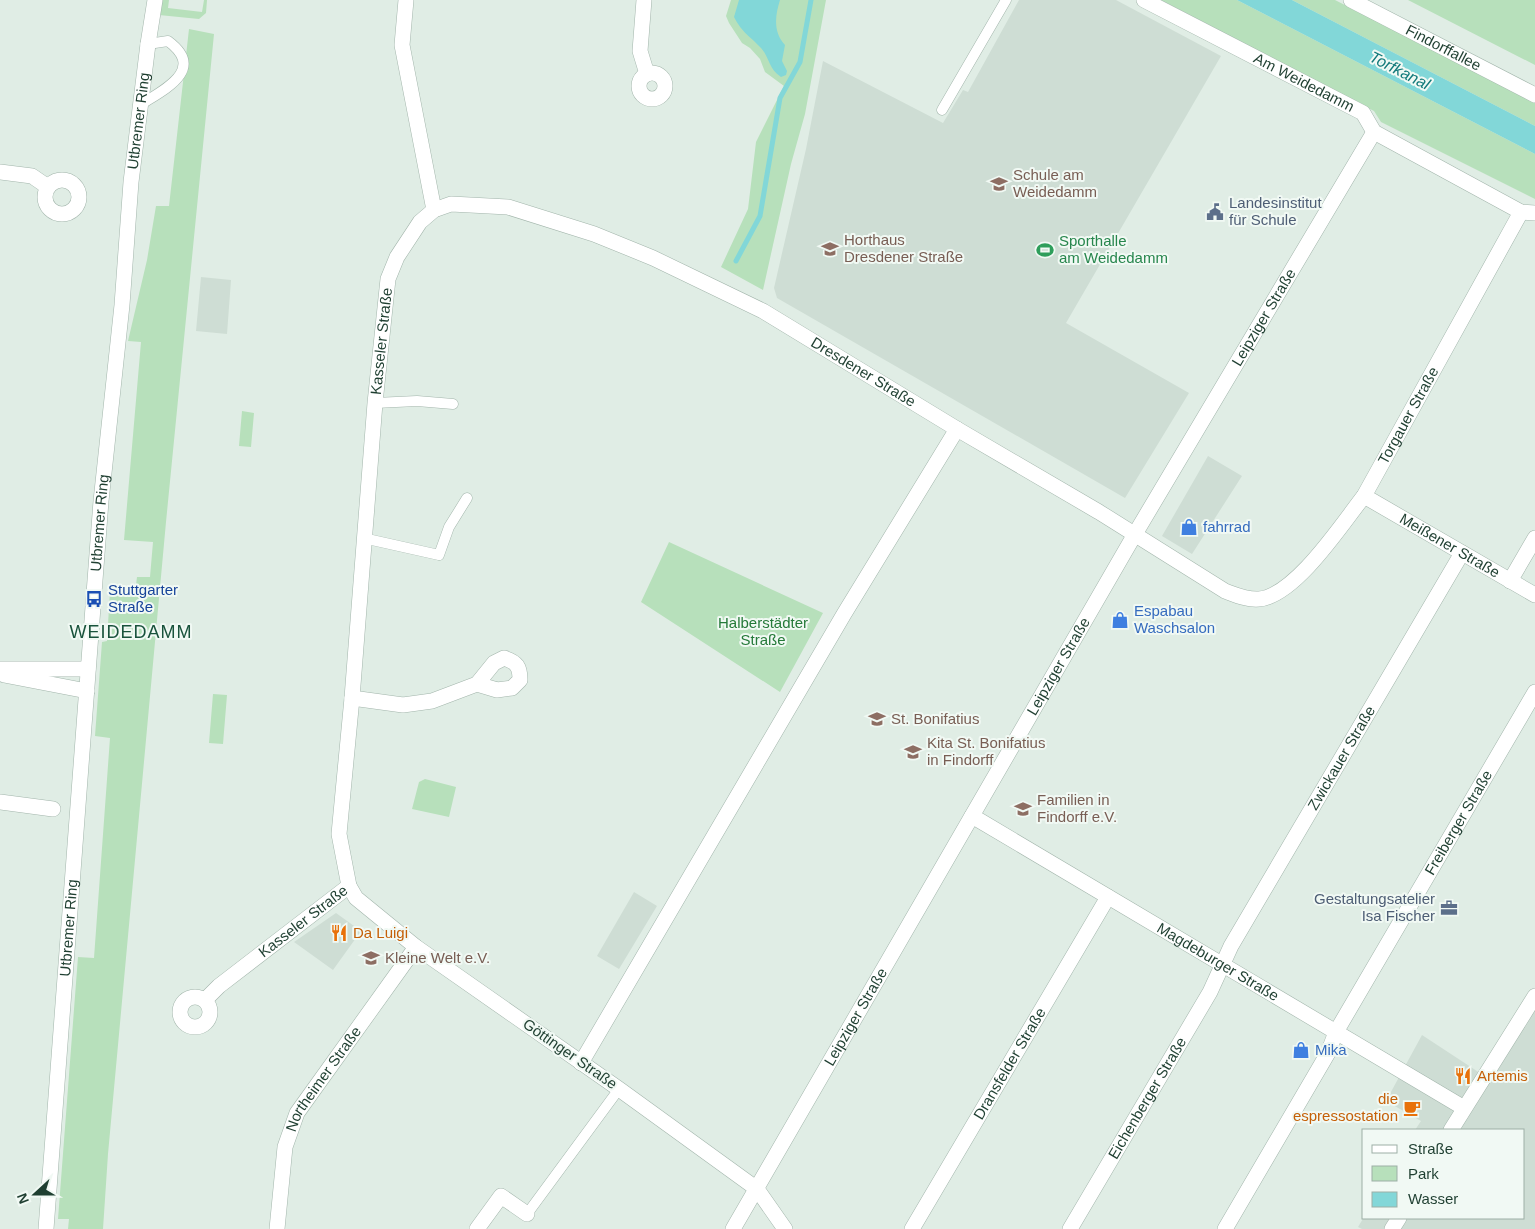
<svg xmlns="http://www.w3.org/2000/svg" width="1535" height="1229" font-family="Arial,sans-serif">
<rect width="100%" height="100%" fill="#e0ede5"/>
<path fill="#ceddd4" d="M1019 0H1116L1221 56 1066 323 1189 393 1125 498 777 298 774 288 806 149 823 61 943 123 963 90 968 92Z
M201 277 231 280 227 334 196 331Z
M1208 456 1242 476 1192 554 1162 536Z
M634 892 657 906 619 969 597 956Z
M336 913 361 931 333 970 294 942Z
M1535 995V1229H1362L1358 1227 1364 1217 1524 1218V1130H1415L1421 1121 1386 1101 1422 1035 1486 1077Z"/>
<path fill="#b7e0bb" d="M161 0H169L168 8 202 12 204 0H207L206 13 199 19 159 15Z
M731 0H826L805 114 791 164 763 290 721 267 748 209 756 142 784 86 765 72 760 59 750 48 742 43 729 23 726 16Z
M1161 0H1237L1535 154V199L1381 122 1374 111Z
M1292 0H1335L1535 103V126Z
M1408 0H1535V65Z
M189 29 214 34 166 522 108 1154 103 1229H68L69 1219H58L78 957 94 958 110 738 95 736 102 642 107 641 110 591 135 593 137 577H150L153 542 124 540 141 342 128 341 147 260 156 206H169Z
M242 411 254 413 251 447 239 446Z
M669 542 823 613 780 692 641 602Z
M213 694 227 695 223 744 209 743Z
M425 779 456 787 449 817 412 809 419 782Z"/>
<path fill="#82d7d8" d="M739 0H780C775 16 773 32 785 45L782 61 787 71 786 75 781 77C768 68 770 58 761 48 749 35 743 34 734 17Z
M1237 0H1292L1535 126V154Z"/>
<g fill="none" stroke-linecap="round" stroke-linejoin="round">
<path stroke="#82d7d8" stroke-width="5" d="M736 261 760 216 780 98 800 62 811 0"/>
<g stroke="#a2b5ab" stroke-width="11">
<path id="service" d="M140 105C163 90 207 70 168 41L148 44
M942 110 1006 0
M375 403 417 401 453 404
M363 538 439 555 449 527 467 498
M527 1214 619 1089"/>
</g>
<g stroke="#a2b5ab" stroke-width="16">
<path id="pedestrian" d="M0 802 53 809"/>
</g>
<g stroke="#a2b5ab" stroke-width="16">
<g id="minor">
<path d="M406 0 402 45 434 210"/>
<path d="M644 0 640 51 647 74"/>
<path id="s1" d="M1144 0 1363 113 1374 132 1521 212 1535 213"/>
<path id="s2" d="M1351 0 1535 95"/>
<path d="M148 44 155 0"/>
<circle cx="652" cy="86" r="13"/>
<path d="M0 172 32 176 48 187"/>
<circle cx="62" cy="197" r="17"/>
<path id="s3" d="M1364 496 1535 595"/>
<path d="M1510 581 1535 538"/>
<path d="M0 669H88"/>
<path d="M4 675 87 691"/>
<path d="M352 698 403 705 432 701 477 684 494 663 504 658C517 662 520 667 520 680L512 688 497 690 477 684"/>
<path id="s4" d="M972 816 1464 1108"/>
<circle cx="195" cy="1012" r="15"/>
<path id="s5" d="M205 1000 219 986 349 886"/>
<path d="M581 1063 844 614 957 429"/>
<path d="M1451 1130 1535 996"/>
<path id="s6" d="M277 1229 285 1147 297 1113 416 947"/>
<path d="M477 1229 501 1196 527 1214"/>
<path id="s7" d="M733 1229 1135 534 1374 132"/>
<path id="s8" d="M785 1229 757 1189 619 1089 416 947 356 898 349 886 339 834 352 698 375 403 388 279 397 257 420 222 434 210 451 204 508 207 594 234 653 258 763 311 957 429 1099 512 1225 591C1236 595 1247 600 1259 599 1295 596 1342 524 1364 496L1521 212"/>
<path id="s9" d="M912 1229 1108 897"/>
<path id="s10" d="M1070 1229 1210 992 1231 946 1462 553"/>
<path id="s11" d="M1225 1229 1328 1053 1336 1032 1535 692"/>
<path d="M1392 1229 1399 1218"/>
</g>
</g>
<g stroke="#a2b5ab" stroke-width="16">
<g id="tertiary">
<path id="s12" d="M46 1229 101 501 122 305 131 182 148 44"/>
</g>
</g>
<use href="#service" stroke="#fff" stroke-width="10"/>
<use href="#pedestrian" stroke="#fff" stroke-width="15"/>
<use href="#minor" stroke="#fff" stroke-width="15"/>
<use href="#tertiary" stroke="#fff" stroke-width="15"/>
</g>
<defs>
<g id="school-bare" transform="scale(1.35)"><path d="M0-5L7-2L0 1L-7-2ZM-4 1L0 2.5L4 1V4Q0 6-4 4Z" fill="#8d6e63" stroke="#f1f9f4" stroke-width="2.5" paint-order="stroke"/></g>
<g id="civic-bare" transform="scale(1.35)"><path d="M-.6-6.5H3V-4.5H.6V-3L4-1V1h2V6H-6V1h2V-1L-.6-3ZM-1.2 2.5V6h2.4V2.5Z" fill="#5c6f8a" stroke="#f1f9f4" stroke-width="2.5" paint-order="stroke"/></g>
<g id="stadium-bare" transform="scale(1.35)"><path d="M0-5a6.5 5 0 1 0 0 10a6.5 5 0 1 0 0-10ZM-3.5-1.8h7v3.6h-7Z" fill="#2e9e5b" stroke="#f1f9f4" stroke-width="2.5" paint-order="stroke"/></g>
<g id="shop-bare" transform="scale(1.35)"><path d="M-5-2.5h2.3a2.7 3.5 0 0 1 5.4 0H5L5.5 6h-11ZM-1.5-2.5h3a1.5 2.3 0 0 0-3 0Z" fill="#3f7fe0" stroke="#f1f9f4" stroke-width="2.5" paint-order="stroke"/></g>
<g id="bus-bare" transform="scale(1.35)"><path d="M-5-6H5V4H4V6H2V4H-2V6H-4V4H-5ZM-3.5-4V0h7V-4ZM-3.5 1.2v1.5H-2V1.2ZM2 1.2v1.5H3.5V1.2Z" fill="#1a4fb4" stroke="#f1f9f4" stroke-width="2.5" paint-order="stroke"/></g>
<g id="office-bare" transform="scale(1.35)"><path d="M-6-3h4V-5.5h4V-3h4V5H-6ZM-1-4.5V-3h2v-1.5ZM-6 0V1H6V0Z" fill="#5c6f8a" stroke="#f1f9f4" stroke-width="2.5" paint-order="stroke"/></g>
<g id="restaurant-bare" transform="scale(1.35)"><path d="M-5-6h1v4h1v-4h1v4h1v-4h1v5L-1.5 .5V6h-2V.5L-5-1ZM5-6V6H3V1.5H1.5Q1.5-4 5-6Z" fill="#e8710a" stroke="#f1f9f4" stroke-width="2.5" paint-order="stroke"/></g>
<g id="cafe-bare" transform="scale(1.35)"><path d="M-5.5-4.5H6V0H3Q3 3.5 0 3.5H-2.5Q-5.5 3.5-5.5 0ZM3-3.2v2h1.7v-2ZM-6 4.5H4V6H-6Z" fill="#e8710a" stroke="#f1f9f4" stroke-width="2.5" paint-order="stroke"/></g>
</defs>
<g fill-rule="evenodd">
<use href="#school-bare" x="999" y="184"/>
<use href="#civic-bare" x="1215" y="212"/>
<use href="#school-bare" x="830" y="249"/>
<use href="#stadium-bare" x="1045" y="250"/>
<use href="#shop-bare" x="1189" y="527"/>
<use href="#bus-bare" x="94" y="599"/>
<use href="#shop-bare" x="1120" y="620"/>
<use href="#school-bare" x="877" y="719"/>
<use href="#school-bare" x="913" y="752"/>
<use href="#school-bare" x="1023" y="809"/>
<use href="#office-bare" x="1449" y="908"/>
<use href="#restaurant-bare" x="339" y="933"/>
<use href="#school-bare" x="371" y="958"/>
<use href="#shop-bare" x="1301" y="1050"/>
<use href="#restaurant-bare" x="1463" y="1076"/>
<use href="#cafe-bare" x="1412" y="1108"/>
</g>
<g text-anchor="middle" stroke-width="4" stroke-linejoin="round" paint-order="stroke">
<g font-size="15" fill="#1f3f31" stroke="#f1f9f4">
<text dy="5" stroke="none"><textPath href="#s2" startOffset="104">Findorffallee</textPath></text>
<text dy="5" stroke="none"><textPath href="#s1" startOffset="180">Am Weidedamm</textPath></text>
<text dy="5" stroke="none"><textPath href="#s12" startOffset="1112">Utbremer Ring</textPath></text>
<text dy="5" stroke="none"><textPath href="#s7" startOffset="1055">Leipziger Straße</textPath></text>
<text dy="5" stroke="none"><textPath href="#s8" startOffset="1106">Kasseler Straße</textPath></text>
<text dy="5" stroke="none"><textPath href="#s8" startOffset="1721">Dresdener Straße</textPath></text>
<text dy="5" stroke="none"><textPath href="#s8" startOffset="2421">Torgauer Straße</textPath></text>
<text dy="5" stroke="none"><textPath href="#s12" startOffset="708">Utbremer Ring</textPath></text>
<text dy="5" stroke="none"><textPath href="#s3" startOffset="99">Meißener Straße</textPath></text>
<text dy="5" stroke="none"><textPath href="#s7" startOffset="650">Leipziger Straße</textPath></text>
<text dy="5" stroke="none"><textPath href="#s10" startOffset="544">Zwickauer Straße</textPath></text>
<text dy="5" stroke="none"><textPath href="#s11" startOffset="469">Freiberger Straße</textPath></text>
<text dy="5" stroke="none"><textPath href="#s5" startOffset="126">Kasseler Straße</textPath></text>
<text dy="5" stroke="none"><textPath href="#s12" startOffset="302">Utbremer Ring</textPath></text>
<text dy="5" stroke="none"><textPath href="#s4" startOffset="286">Magdeburger Straße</textPath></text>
<text dy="5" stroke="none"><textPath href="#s7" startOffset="245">Leipziger Straße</textPath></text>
<text transform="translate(570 1054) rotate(35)" y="5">Göttinger Straße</text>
<text dy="5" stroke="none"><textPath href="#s9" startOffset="192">Dransfelder Straße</textPath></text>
<text dy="5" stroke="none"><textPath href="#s6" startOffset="161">Northeimer Straße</textPath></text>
<text dy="5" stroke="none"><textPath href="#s10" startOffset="152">Eichenberger Straße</textPath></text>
</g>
<g font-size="15" fill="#785e54" stroke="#f1f9f4" text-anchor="start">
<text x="1013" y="180">Schule am<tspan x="1013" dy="17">Weidedamm</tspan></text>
<text x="844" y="245">Horthaus<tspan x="844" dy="17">Dresdener Straße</tspan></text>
<text x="891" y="724">St. Bonifatius</text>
<text x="927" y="748">Kita St. Bonifatius<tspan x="927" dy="17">in Findorff</tspan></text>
<text x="1037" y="805">Familien in<tspan x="1037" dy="17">Findorff e.V.</tspan></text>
<text x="385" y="963">Kleine Welt e.V.</text>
</g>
<g font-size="15" fill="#4e5e75" stroke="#f1f9f4" text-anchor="start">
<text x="1229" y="208">Landesinstitut<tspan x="1229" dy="17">für Schule</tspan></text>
<text x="1435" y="904" text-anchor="end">Gestaltungsatelier<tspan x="1435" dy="17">Isa Fischer</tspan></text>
</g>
<g font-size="15" fill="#27864d" stroke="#f1f9f4" text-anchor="start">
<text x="1059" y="246">Sporthalle<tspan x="1059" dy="17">am Weidedamm</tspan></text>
</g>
<g font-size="15" fill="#366cbe" stroke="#f1f9f4" text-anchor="start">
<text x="1203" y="532">fahrrad</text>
<text x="1134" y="616">Espabau<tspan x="1134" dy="17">Waschsalon</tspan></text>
<text x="1315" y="1055">Mika</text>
</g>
<g font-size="15" fill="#164399" stroke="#f1f9f4" text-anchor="start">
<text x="108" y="595">Stuttgarter<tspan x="108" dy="17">Straße</tspan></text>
</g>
<g font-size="15" fill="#257a39" stroke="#f1f9f4">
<text x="763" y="628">Halberstädter<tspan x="763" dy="17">Straße</tspan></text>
</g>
<g font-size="15" fill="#c56008" stroke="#f1f9f4" text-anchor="start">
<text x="353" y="938">Da Luigi</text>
<text x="1477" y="1081">Artemis</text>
<text x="1398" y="1104" text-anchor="end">die<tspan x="1398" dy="17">espressostation</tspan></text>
</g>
<g font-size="16" font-style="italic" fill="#137a7b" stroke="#f1f9f4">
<text transform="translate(1400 70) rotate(27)" y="6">Torfkanal</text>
</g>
<g font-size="18" letter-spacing="1" fill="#19533c" stroke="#f1f9f4">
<text x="131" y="638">WEIDEDAMM</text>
</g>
</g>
<rect x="1362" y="1129" width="162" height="90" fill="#f1f9f4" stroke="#9dafa6"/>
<rect x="1372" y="1145" width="25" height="8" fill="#ffffff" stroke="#9dafa6"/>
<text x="1408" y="1154" font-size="15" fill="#1f3f31">Straße</text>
<rect x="1372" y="1166" width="25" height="15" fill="#b7e0bb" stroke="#9dafa6"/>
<text x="1408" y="1179" font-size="15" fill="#1f3f31">Park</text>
<rect x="1372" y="1192" width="25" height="15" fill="#82d7d8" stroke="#9dafa6"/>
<text x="1408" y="1204" font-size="15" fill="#1f3f31">Wasser</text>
<g transform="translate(35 1194) rotate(249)" stroke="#f1f9f4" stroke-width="4" paint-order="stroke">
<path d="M0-4L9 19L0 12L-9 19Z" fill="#1f3f31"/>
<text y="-8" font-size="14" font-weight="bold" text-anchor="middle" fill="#1f3f31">N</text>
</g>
</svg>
